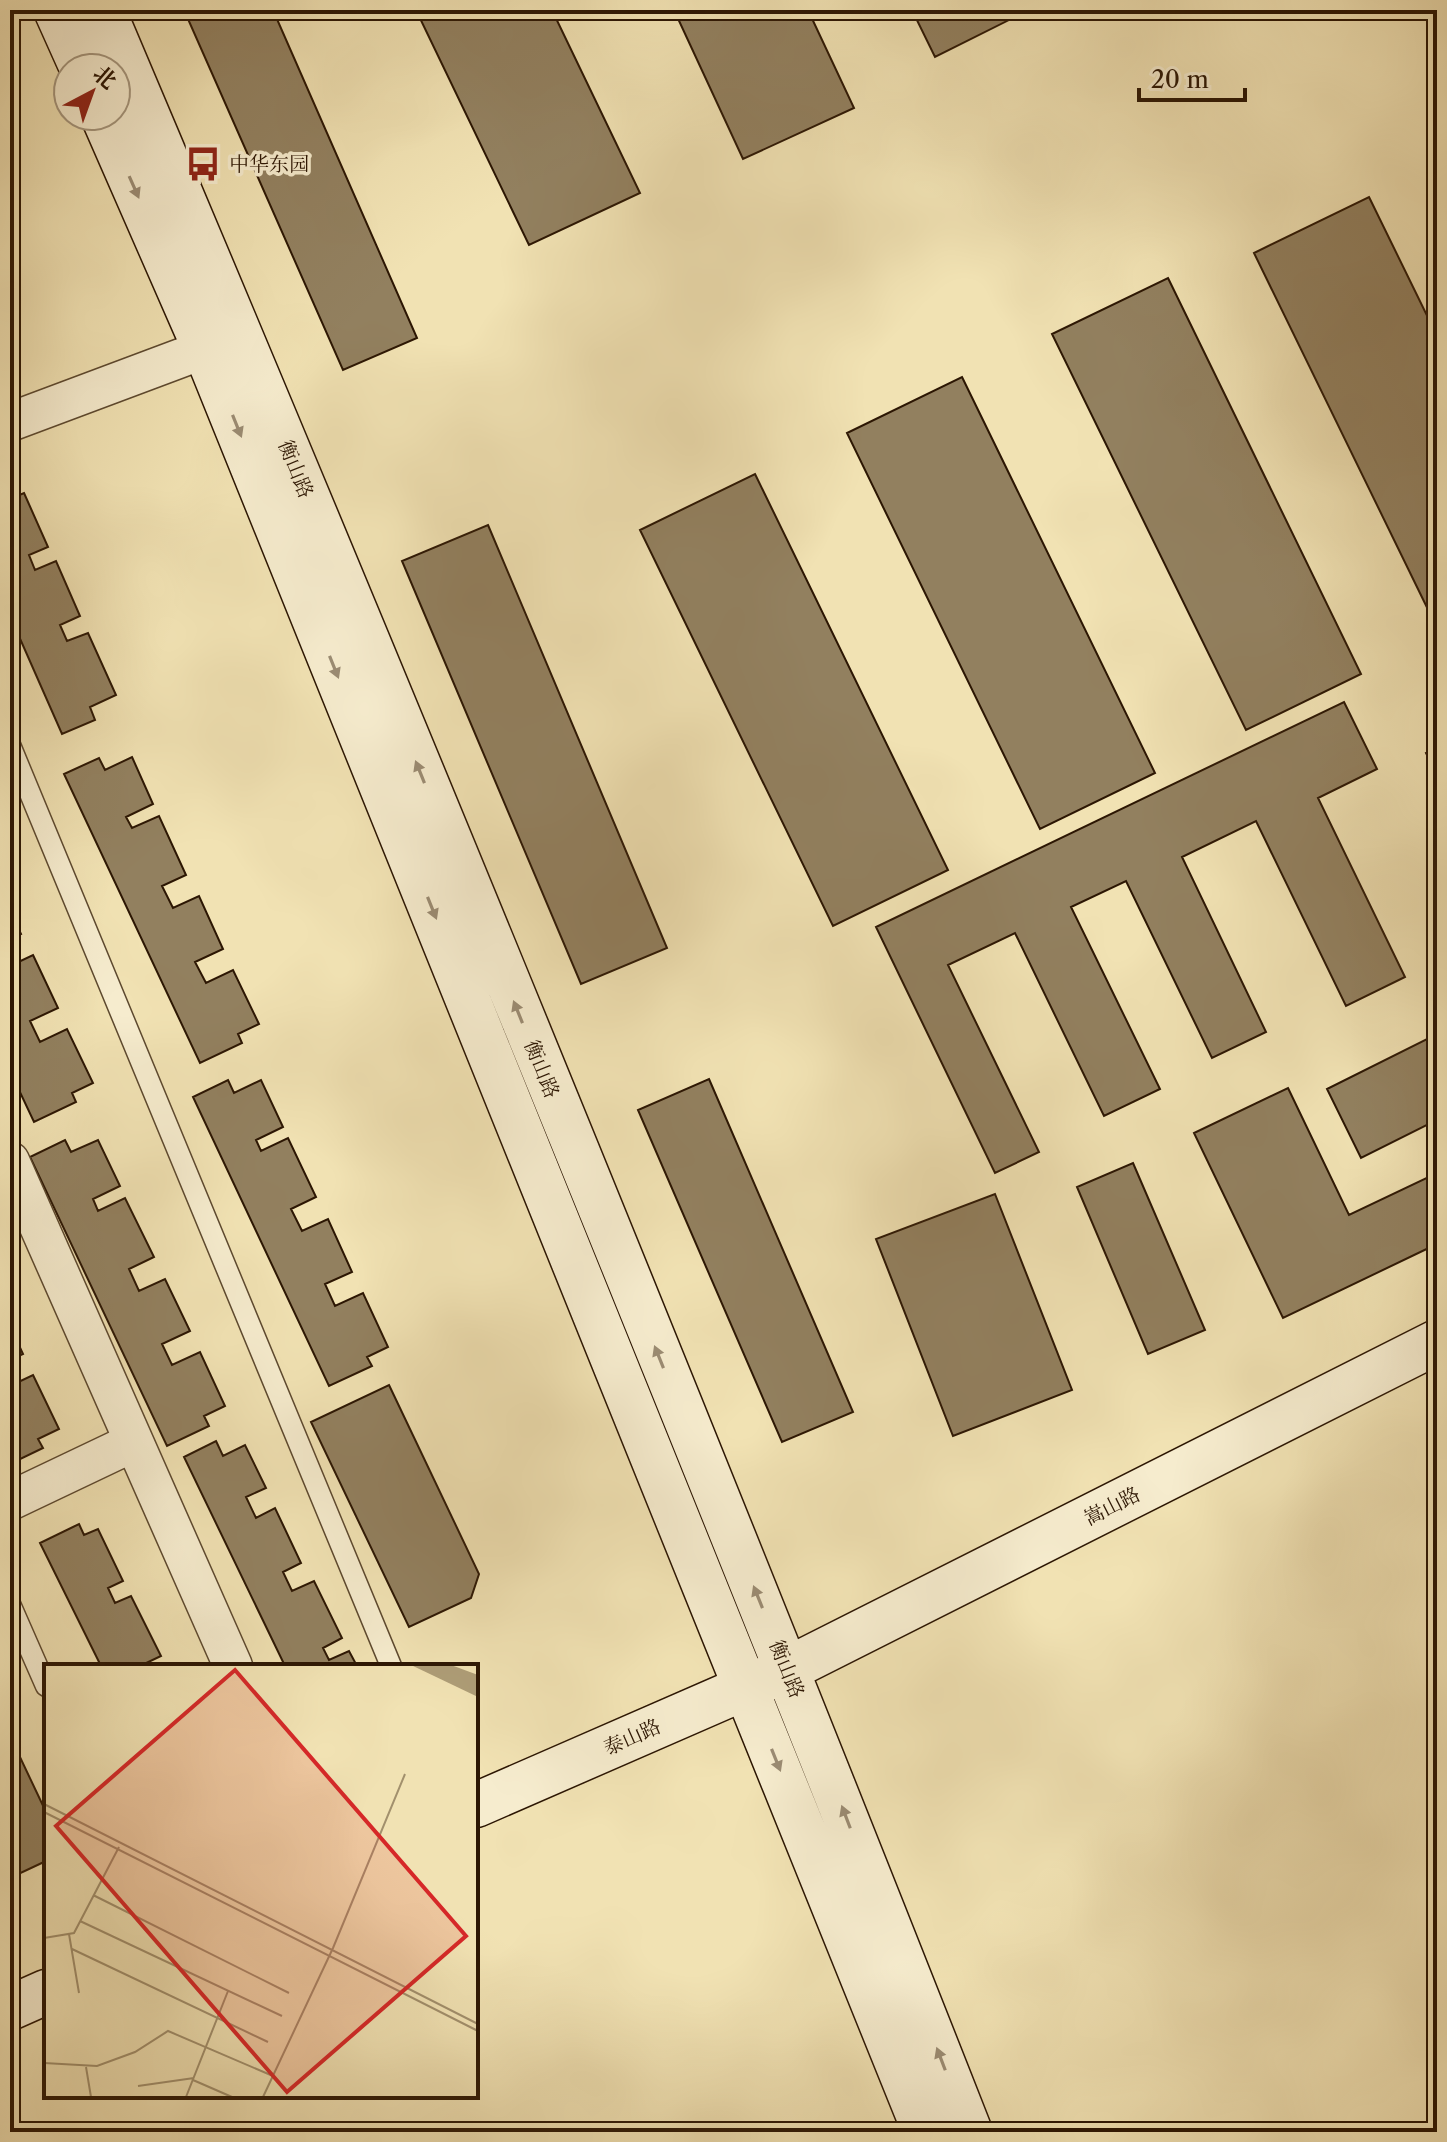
<svg xmlns="http://www.w3.org/2000/svg" width="1447" height="2142" font-family="'Libre Caslon Text','Noto Serif SC',serif">
<rect width="100%" height="100%" fill="#f1e2b3"/>
<filter id="stains"><feTurbulence type="fractalNoise" baseFrequency=".0025" numOctaves="4"/><feColorMatrix values="0 0 0 0 .2 0 0 0 0 .09 0 0 0 0 .02 0 0 0 .5 -.17"/></filter>
<radialGradient id="worn" r=".72"><stop offset=".6" stop-color="#630" stop-opacity="0"/><stop offset="1" stop-color="#630" stop-opacity=".3"/></radialGradient>
<path fill="#92805f" stroke="#2c1603" stroke-width="2" d="M184 10H273L417 338 343 370Z
M416 10H552L640 193 529 245Z
M674 10H808L854 108 743 159Z
M912 10H1029L935 57Z
M1369 197 1437 336V628L1254 253Z
M1168 278 1361 674 1246 730 1052 334Z
M962 377 1155 773 1040 829 847 433Z
M755 474 948 870 833 926 640 530Z
M24 493 48 547 29 555 35 570 56 561 80 616 60 625 67 641 88 633 116 695 90 707 95 720 62 734 10 616V499Z
M488 525 667 948 581 984 402 561Z
M1344 702 1377 769 1318 798 1405 977 1346 1006 1256 821 1182 857 1266 1032 1212 1058 1126 881 1071 907 1160 1089 1104 1116 1015 933 948 965 1039 1152 995 1173 876 927Z
M1437 748V775L1426 753Z
M132 757 153 804 126 817 132 828 159 816 186 875 162 886 173 908 199 896 223 949 195 962 206 983 233 970 259 1024 238 1034 242 1043 200 1063 64 774 99 758 105 770Z
M10 911 21 934 10 939Z
M33 955 58 1008 30 1021 40 1042 67 1029 93 1083 72 1093 76 1102 34 1122 10 1071V966Z
M1437 1034V1120L1361 1158 1327 1089Z
M709 1079 853 1412 782 1442 638 1110Z
M228 1080 234 1093 261 1080 283 1127 256 1140 261 1151 288 1138 316 1197 291 1209 302 1231 328 1219 352 1272 325 1284 335 1306 363 1293 388 1347 367 1357 372 1366 329 1386 193 1097Z
M1288 1088 1349 1215 1437 1173V1244L1283 1318 1194 1133Z
M65 1140 71 1152 98 1140 120 1186 93 1199 98 1211 125 1198 154 1257 129 1269 139 1291 165 1279 190 1331 162 1344 172 1365 200 1352 225 1406 204 1416 209 1426 167 1446 30 1157Z
M1133 1163 1205 1330 1148 1354 1077 1187Z
M995 1194 1072 1390 953 1436 876 1239Z
M10 1326 23 1354 10 1360Z
M33 1375 59 1429 38 1439 43 1448 10 1464V1386Z
M389 1385 479 1574 471 1598 409 1627 311 1422Z
M216 1441 223 1456 245 1445 266 1488 246 1497 256 1518 275 1508 301 1563 283 1572 292 1591 314 1581 342 1638 323 1648 329 1660 349 1651 357 1666H285L184 1457Z
M79 1524 84 1535 98 1529 123 1581 108 1588 115 1603 131 1596 161 1656 140 1666H101L40 1543Z
M10 1736 46 1812V1861L10 1878Z"/>
<g fill="none" stroke-linecap="round" stroke-linejoin="round">
<g stroke="#5d492f" stroke-width="23">
<path id="lane" d="M10 745 391 1666
M10 1604 46 1686"/>
</g>
<g stroke="#5d492f" stroke-width="41">
<path id="street" d="M10 422 205 349
M10 1161 233 1666
M10 1501 134 1442"/>
</g>
<g stroke="#2c1603" stroke-width="47">
<path id="secondary" d="M56 10 82 68
M103 10C401 713 690 1421 970 2132
M103 116 205 349 925 2132
M476 1805 788 1669 1437 1342
M10 2008 46 1992"/>
</g>
<use href="#lane" stroke="#f6ecce" stroke-width="20"/>
<use href="#street" stroke="#f6ecce" stroke-width="38"/>
<use href="#secondary" stroke="#f6ecce" stroke-width="44"/>
</g>
<defs><path id="oneway-solid" d="M-6-.8H1V-3.2L6.5 0L1 3.2V.8H-6Z" transform="scale(2)"/></defs>
<g fill="#9b8c73">
<use href="#oneway-solid" transform="translate(134 187) rotate(66)"/>
<use href="#oneway-solid" transform="translate(237 426) rotate(68)"/>
<use href="#oneway-solid" transform="translate(334 667) rotate(68)"/>
<use href="#oneway-solid" transform="translate(420 772) rotate(-112)"/>
<use href="#oneway-solid" transform="translate(432 908) rotate(68)"/>
<use href="#oneway-solid" transform="translate(518 1012) rotate(-112)"/>
<use href="#oneway-solid" transform="translate(659 1357) rotate(-112)"/>
<use href="#oneway-solid" transform="translate(758 1597) rotate(-112)"/>
<use href="#oneway-solid" transform="translate(776 1760) rotate(68)"/>
<use href="#oneway-solid" transform="translate(846 1817) rotate(-111)"/>
<use href="#oneway-solid" transform="translate(941 2059) rotate(-111)"/>
</g>
<defs>
<g id="bus-bare" transform="scale(2.76)"><path d="M-5-6H5V4H4V6H2V4H-2V6H-4V4H-5ZM-3.5-4V0h7V-4ZM-3.5 1.2v1.5H-2V1.2ZM2 1.2v1.5H3.5V1.2Z" fill="#8f2418" stroke="#f6ecce" stroke-width="2.5" paint-order="stroke"/></g>
</defs>
<g fill-rule="evenodd">
<use href="#bus-bare" x="203" y="164"/>
</g>
<g text-anchor="middle" stroke-width="7" stroke-linejoin="round" paint-order="stroke">
<g font-size="20" fill="#2c1603" stroke="#f6ecce" text-anchor="start">
<text x="229" y="171">中华东园</text>
</g>
<g font-size="20" fill="#2c1603" stroke="#f6ecce">
<text transform="translate(296 469) rotate(68)" y="7">衡山路</text>
<text transform="translate(542 1069) rotate(68)" y="7">衡山路</text>
<text transform="translate(1112 1506) rotate(-27)" y="7">嵩山路</text>
<text transform="translate(787 1669) rotate(68)" y="7">衡山路</text>
<text transform="translate(632 1737) rotate(-24)" y="7">泰山路</text>
</g>
</g>
<g transform="translate(44 1664)">
<rect width="434" height="434" fill="#f1e2b3"/>
<path d="M367 1H407L434 11V33Z" fill="#ae9d77"/>
<path fill="none" stroke="#a2906d" stroke-width="2" d="M0 140 434 360M0 148 434 367M49 231 245 329M36 257 238 352M25 270 35 329M0 274 30 269 75 183M28 285 224 378M0 399 53 402 91 388 124 367 229 412M42 403 47 433M149 416 188 433M94 422 150 414M142 433 184 327M219 433 289 284 361 110"/>
<path fill="#d62828" fill-opacity="0.15" stroke="#d62828" stroke-width="4" d="M191 6 422 272 243 428 12 162Z"/>
<rect width="434" height="434" fill="none" stroke="#2c1603" stroke-width="4"/>
</g>
<rect width="1447" height="2142" fill="none" stroke="#f1e2b3" stroke-width="40"/>
<rect x="12" y="12" width="1423" height="2118" fill="none" stroke="#2c1603" stroke-width="4"/>
<rect x="20" y="20" width="1407" height="2102" fill="none" stroke="#2c1603" stroke-width="2"/>
<g transform="translate(92 92) rotate(41)"><circle r="38" fill="#f6ecce" stroke="#a5967d" stroke-width="2"/>
<path d="M0-6L14 30L0 20L-14 30Z" fill="#8f2418"/>
<text y="-12" font-size="22" font-weight="bold" text-anchor="middle" fill="#2c1603">北</text>
</g>
<path d="M1139 88v12h106v-12" fill="none" stroke="#2c1603" stroke-width="4"/>
<text x="1151" y="88" font-size="24" fill="#2c1603" stroke="#f6ecce" stroke-width="6" paint-order="stroke">20 m</text>
<rect width="100%" height="100%" filter="url(#stains)"/>
<rect width="100%" height="100%" fill="url(#worn)"/>
</svg>
